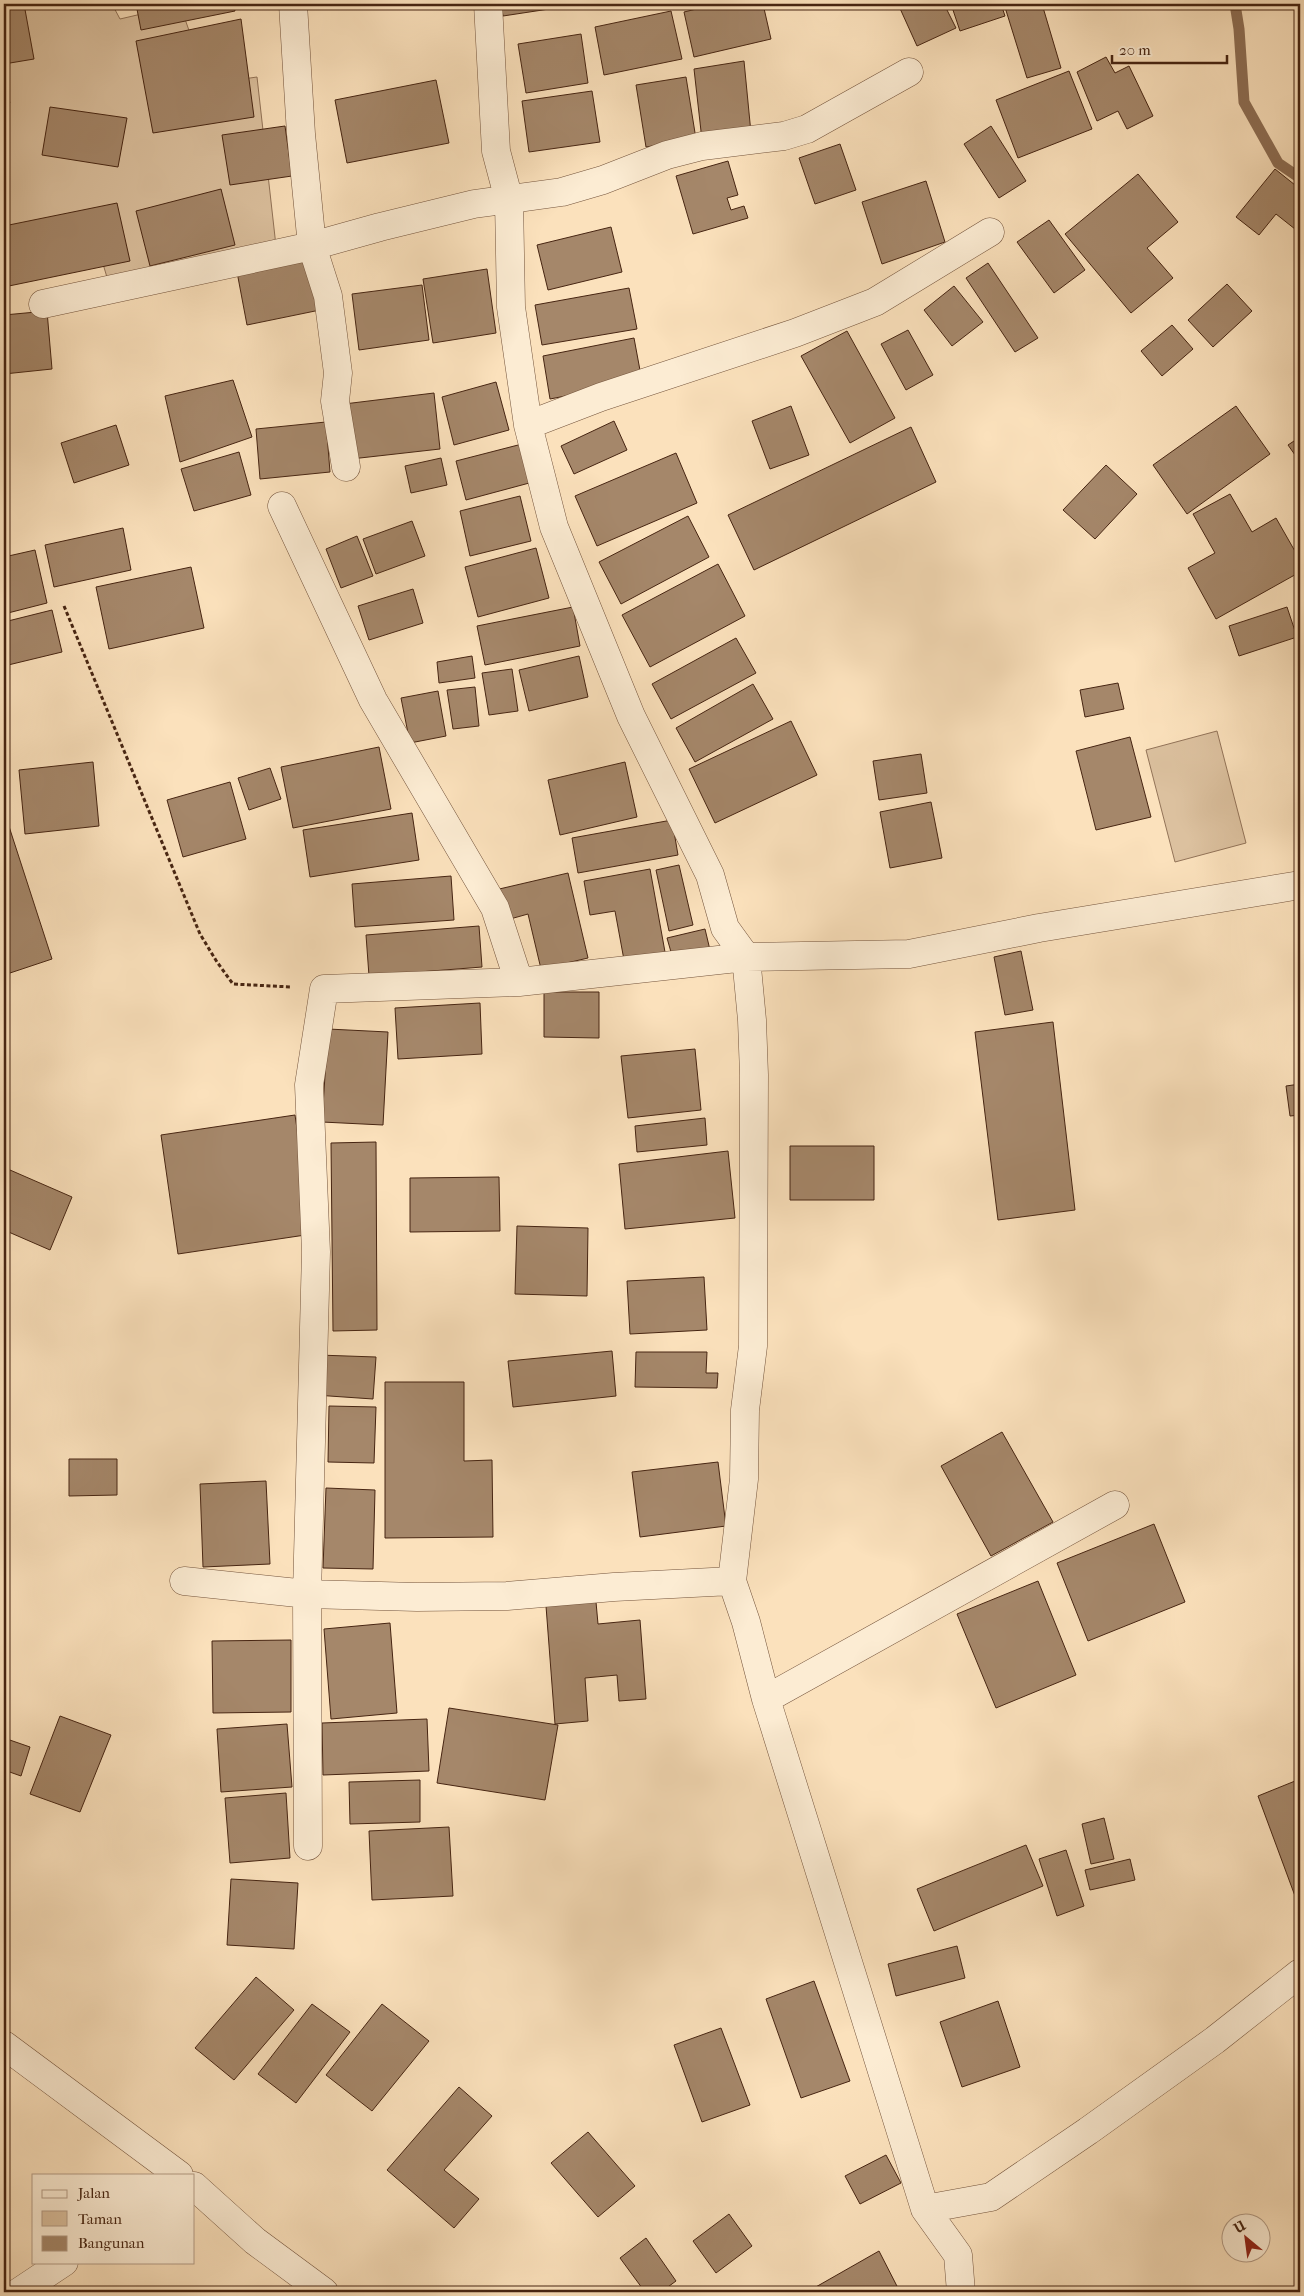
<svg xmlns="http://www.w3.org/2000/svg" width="1304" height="2296" font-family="'IM FELL French Canon',serif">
<rect width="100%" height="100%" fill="#fbe1bc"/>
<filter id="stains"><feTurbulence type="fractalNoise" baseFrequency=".004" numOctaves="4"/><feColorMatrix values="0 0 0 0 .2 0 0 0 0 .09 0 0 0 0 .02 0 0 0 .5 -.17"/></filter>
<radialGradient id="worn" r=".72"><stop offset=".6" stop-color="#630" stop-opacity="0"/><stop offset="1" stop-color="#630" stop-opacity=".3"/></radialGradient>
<path fill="#dcc19f" stroke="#927358" d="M4 4H112L120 19 180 5 208 84 257 77 276 246 112 294 103 264 4 276V103H10L4 80Z
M1217 731 1246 843 1175 862 1146 750Z"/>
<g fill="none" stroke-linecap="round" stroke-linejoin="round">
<path stroke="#8e6f55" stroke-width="11" d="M1235 4 1239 29 1244 102 1278 163 1300 178"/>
</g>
<path fill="#a5876a" stroke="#472512" d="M4 4H24L34 59 4 64Z
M136 4H234L235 11 141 30Z
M501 4H582L503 16Z
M717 4H763L771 39 694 57 684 12Z
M898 4H944L956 28 917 46Z
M951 4H1001L1005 16 960 31Z
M1004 4H1042L1061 68 1027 78Z
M671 11 682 59 604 75 595 27Z
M241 19 254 117 153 133 136 41Z
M581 34 588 83 526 93 518 44Z
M1106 57 1115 73 1129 66 1153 116 1127 129 1118 111 1097 121 1077 72Z
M744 61 751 133 702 140 694 69Z
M1069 71 1092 129 1018 158 996 100Z
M686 77 696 139 646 147 636 85Z
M436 80 449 143 347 163 335 100Z
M592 91 600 142 529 152 522 101Z
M50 107 127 118 118 167 42 155Z
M285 126 292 176 230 185 222 135Z
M991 126 1026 181 999 198 964 144Z
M840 144 856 190 815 204 799 158Z
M728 161 738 195 727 198 731 210 744 206 748 218 693 234 676 176Z
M1275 169 1300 189V233L1276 214 1259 235 1236 217Z
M1138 174 1178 222 1147 248 1173 278 1131 313 1065 234Z
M926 181 945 242 882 264 862 202Z
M221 189 235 245 150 266 136 211Z
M117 203 130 261 4 287V226Z
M1049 220 1085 270 1054 293 1017 242Z
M611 227 622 272 548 290 537 245Z
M309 257 320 310 247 325 237 272Z
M988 263 1038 338 1015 352 966 278Z
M487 269 496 333 433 343 423 279Z
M1227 284 1252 311 1213 347 1188 320Z
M422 285 429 340 359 350 352 294Z
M954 286 983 322 952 346 924 310Z
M629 288 637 329 542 345 535 305Z
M47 311 52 369 4 374V315Z
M1172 325 1193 349 1162 376 1141 351Z
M908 330 933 375 906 390 881 344Z
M847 331 895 418 850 443 801 356Z
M634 338 642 381 550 399 543 356Z
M233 380 252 437 180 462 165 396Z
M496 382 509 430 454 445 442 397Z
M434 393 440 449 351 459 344 404Z
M791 406 809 455 770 469 752 421Z
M1236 406 1270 454 1187 514 1153 465Z
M614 421 627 450 574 474 561 446Z
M326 422 330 472 260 479 256 429Z
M116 425 129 465 74 483 61 443Z
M911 427 936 482 754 570 728 515Z
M1300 437V462L1288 445Z
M522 444 533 482 466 500 456 461Z
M239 452 251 495 194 511 181 469Z
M676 453 697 503 597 546 575 496Z
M441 458 447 485 411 493 405 466Z
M1106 465 1137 494 1095 539 1063 510Z
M1230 494 1252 532 1276 518 1300 560V572L1216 619 1188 568 1215 553 1193 514Z
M520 496 531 541 470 556 460 511Z
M688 516 709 557 621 604 599 562Z
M412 521 425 556 376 574 363 539Z
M123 528 131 570 54 587 45 545Z
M357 536 373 576 341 588 326 549Z
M536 548 549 598 478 617 465 567Z
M35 550 47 603 4 614V557Z
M718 564 745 616 650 667 622 615Z
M191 567 204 628 109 649 96 587Z
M413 589 423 623 369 640 358 606Z
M573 607 580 646 485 665 477 626Z
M1287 607 1297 637 1239 656 1229 626Z
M52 610 62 652 4 666V622Z
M736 638 756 673 671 719 652 684Z
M472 656 475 678 439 683 437 662Z
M579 656 588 697 529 711 519 670Z
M512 669 518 711 489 715 482 673Z
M1118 683 1124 709 1085 717 1080 690Z
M753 684 773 719 695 762 676 728Z
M475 687 479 726 453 729 447 690Z
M438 691 446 736 410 743 401 698Z
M791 721 817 775 715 823 689 769Z
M1130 737 1151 817 1096 830 1076 751Z
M379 747 391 809 293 828 281 767Z
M921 754 927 793 879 800 873 761Z
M93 762 99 826 25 834 19 770Z
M625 762 637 817 560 835 548 780Z
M270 768 281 799 249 810 238 778Z
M230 782 246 839 183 857 167 800Z
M931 802 942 858 890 868 880 812Z
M4 811 52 959 4 975Z
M412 813 419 860 310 877 303 830Z
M672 820 678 855 578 873 572 838Z
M679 865 693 925 669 931 656 870Z
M650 869 665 952 624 960 615 911 590 915 584 881Z
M568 873 588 958 541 969 528 914 503 921 495 890Z
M451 876 454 920 355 927 352 884Z
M479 926 482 967 369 976 366 935Z
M705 929 710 950 673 959 667 938Z
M1021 951 1033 1010 1005 1015 994 957Z
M544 992H599V1038L544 1037Z
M480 1003 482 1054 398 1059 395 1008Z
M1053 1022 1075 1210 998 1220 975 1032Z
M328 1029 388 1032 383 1125 322 1122Z
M695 1049 701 1110 628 1118 621 1056Z
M1300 1084V1115L1290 1116 1286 1086Z
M295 1115 312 1234 178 1254 161 1135Z
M705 1118 707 1145 637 1152 635 1126Z
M376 1142 377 1330 333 1331 331 1143Z
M790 1146H874V1200H790Z
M728 1151 735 1218 625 1229 619 1164Z
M10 1170 72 1197 50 1250 4 1230V1185Z
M499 1177 500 1231 410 1232V1178Z
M517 1226 588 1228 587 1296 515 1294Z
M704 1277 707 1330 630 1334 627 1281Z
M612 1351 616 1396 513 1407 508 1361Z
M636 1352H707L706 1373H718L717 1388 635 1387Z
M318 1355 376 1357 373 1399 315 1395Z
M385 1382H464V1461L492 1460 493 1537 385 1538Z
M329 1406 376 1407 374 1463 328 1462Z
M1002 1432 1053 1522 991 1556 941 1466Z
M69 1459H117V1495L69 1496Z
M718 1462 726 1526 640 1537 632 1472Z
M266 1481 270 1564 203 1567 200 1484Z
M326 1488 375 1490 373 1569 323 1568Z
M1154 1524 1185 1602 1088 1641 1057 1563Z
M1038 1581 1076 1675 996 1708 957 1614Z
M596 1602 598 1624 640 1620 646 1699 619 1701 617 1675 585 1678 588 1721 555 1724 546 1606Z
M390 1623 397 1713 331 1719 324 1629Z
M291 1640V1712L213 1713 212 1641Z
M449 1708 558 1725 545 1800 437 1783Z
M60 1716 111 1735 80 1812 30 1794Z
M427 1719 429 1771 323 1775 322 1723Z
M287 1724 292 1787 221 1792 217 1729Z
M4 1738 30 1747 21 1776 4 1770Z
M1300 1779V1895L1295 1896 1258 1796Z
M420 1780V1822L350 1824 349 1782Z
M286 1793 290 1858 230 1863 225 1798Z
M1104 1818 1114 1859 1091 1864 1082 1824Z
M449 1827 453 1896 372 1900 369 1831Z
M1026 1845 1043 1886 934 1931 917 1889Z
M1066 1850 1084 1906 1057 1916 1039 1859Z
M1130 1859 1135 1880 1090 1890 1085 1870Z
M231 1879 298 1883 294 1949 227 1945Z
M957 1946 965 1978 896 1996 888 1964Z
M256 1977 294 2010 234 2080 195 2048Z
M814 1981 850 2081 801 2098 766 1999Z
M998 2001 1020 2067 962 2087 940 2022Z
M312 2004 350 2032 296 2103 258 2074Z
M382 2004 429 2041 372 2111 326 2075Z
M721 2028 750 2105 702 2122 674 2045Z
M459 2087 492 2116 444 2170 479 2199 454 2228 387 2170Z
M588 2132 635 2186 598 2217 551 2163Z
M886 2155 901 2183 860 2204 845 2176Z
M729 2214 752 2246 716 2273 693 2241Z
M646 2238 676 2281 661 2292H645L620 2258Z
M879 2251 900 2292H807Z"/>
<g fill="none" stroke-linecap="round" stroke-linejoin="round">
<g stroke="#74543c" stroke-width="29">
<path id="minor" d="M293 4 301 134 312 246 328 296 338 373 335 401 346 467
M488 4 496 151 509 200 511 307 528 425 554 527 631 716 710 875 725 928 746 957 752 1020 754 1075 753 1346 745 1410 744 1479 732 1581 746 1622 766 1699 925 2209
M43 304 312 246 380 227 474 204 562 192 603 180 667 155 702 146 784 136 807 129 909 72
M528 425 601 397 795 333 875 302 990 232
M282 506 373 700 495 908 519 982
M184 1581 307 1594 417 1597 507 1596 614 1587 732 1581
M766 1699 1115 1505
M308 1846 307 1594 316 1252 309 1085 324 989 519 982 746 957 909 954 1039 928 1300 885
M4 2045 179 2175
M194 2186 255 2241 324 2292
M19 2292 64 2262
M961 2292 958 2255 925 2209 991 2197 1088 2131 1215 2040 1300 1973"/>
</g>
<path stroke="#472512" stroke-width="3" stroke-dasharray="4 2.5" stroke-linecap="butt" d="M64 606 200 934 217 962 233 984 291 987"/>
<use href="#minor" stroke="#fcecd3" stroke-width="28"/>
</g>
<rect width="1304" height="2296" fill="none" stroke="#fbe1bc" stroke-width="20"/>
<rect x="5" y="5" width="1294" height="2286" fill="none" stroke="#472512" stroke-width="2.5"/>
<rect x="10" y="10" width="1284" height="2276" fill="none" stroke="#472512"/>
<rect x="32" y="2174" width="162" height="90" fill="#fcecd3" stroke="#b49c86"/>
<rect x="42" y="2190" width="25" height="8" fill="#fcecd3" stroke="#b49c86"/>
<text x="78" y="2198" font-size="15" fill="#472512">Jalan</text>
<rect x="42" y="2211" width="25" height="15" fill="#dcc19f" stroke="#b49c86"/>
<text x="78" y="2224" font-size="15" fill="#472512">Taman</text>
<rect x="42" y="2236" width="25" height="15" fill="#a5876a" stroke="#b49c86"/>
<text x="78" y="2248" font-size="15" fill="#472512">Bangunan</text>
<g transform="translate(1246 2238) rotate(331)"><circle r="24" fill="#fcecd3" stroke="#b49c86"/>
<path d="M0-4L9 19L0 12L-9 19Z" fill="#8f2418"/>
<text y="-8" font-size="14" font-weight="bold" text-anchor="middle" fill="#472512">U</text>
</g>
<path d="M1112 55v8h115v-8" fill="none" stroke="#472512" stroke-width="2.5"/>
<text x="1119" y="55" font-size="15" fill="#472512" stroke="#fcecd3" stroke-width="4" paint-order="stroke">20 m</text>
<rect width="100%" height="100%" filter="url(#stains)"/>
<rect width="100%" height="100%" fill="url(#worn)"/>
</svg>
